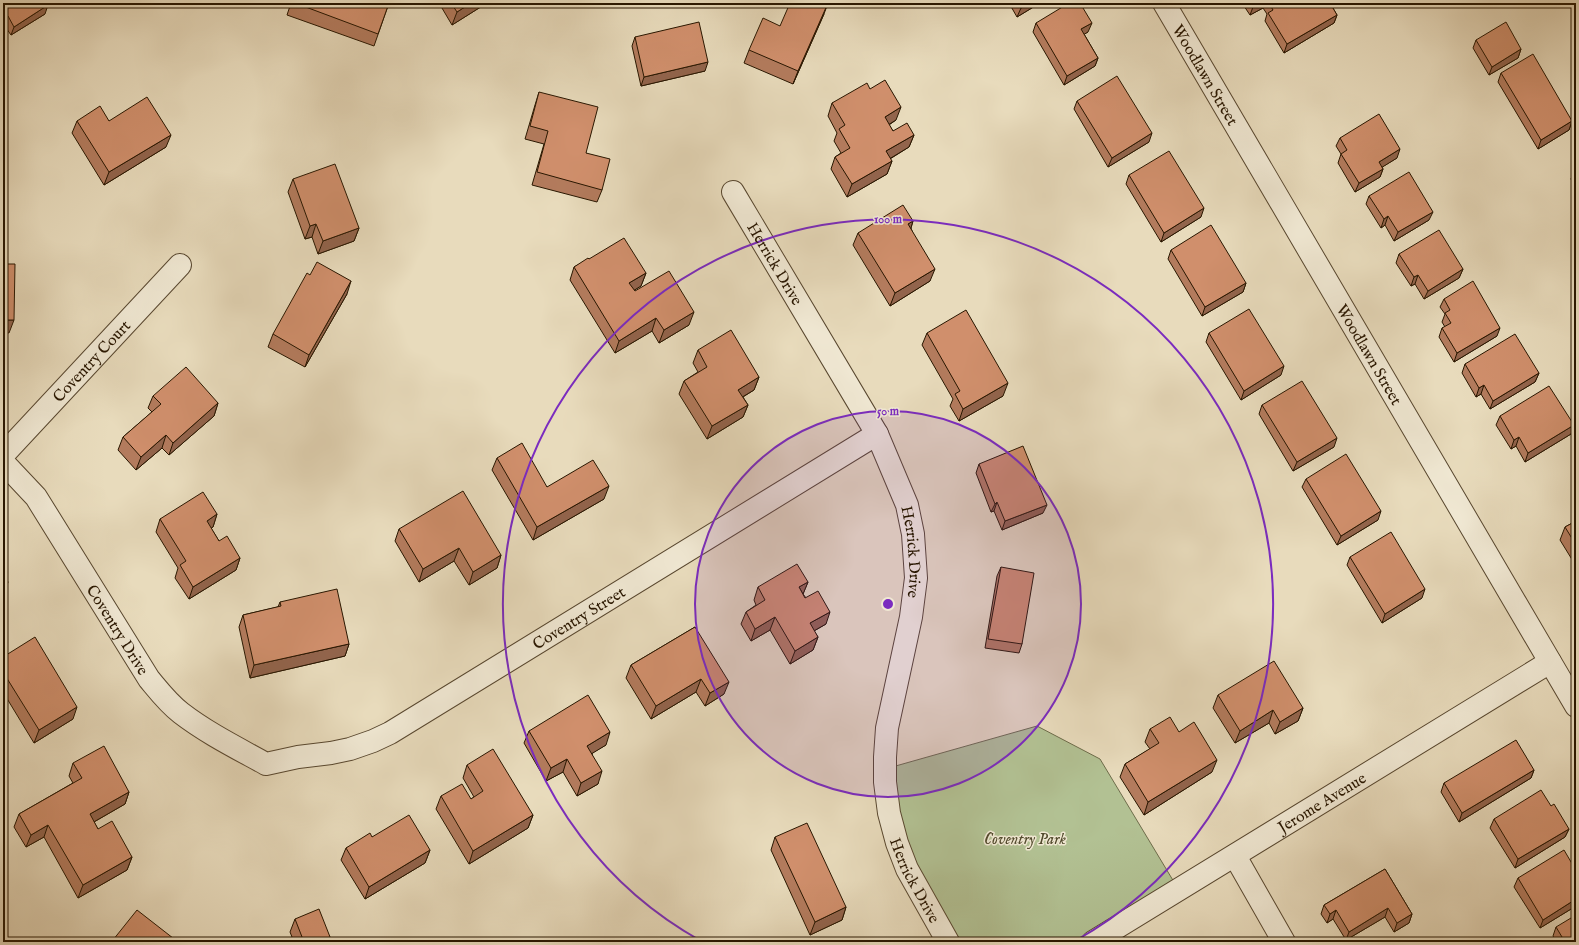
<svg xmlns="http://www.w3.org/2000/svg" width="1579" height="945" font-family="'IM FELL English',serif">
<rect width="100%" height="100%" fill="#e8dbbc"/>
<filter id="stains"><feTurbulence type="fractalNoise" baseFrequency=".005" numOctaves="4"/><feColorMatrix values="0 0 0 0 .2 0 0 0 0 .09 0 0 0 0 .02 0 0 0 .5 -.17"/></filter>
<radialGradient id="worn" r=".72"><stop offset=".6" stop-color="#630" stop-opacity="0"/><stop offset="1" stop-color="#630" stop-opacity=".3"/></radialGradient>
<path fill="#b2c193" stroke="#6d6c4a" d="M1037 726 1100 759 1177 887 1084 942H953L920 885 885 769Z"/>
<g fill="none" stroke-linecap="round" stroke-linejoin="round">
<g stroke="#58472f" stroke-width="24">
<g id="minor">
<path id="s1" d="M1164 3 1576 706"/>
<path id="s2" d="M733 192 877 434 907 505 913 534 916 578 911 617 887 728 885 757V782L889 813 897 843 907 869 948 942"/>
<path id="s3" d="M3 455 180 265"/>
<path id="s4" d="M3 462 36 497 149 679C159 691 168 703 181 713 207 733 237 748 266 764L298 757 331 753 350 749 373 741 390 733 877 434"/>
<path d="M1235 856 1284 942"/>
<path id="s5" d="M1093 942 1550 662"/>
</g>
</g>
<use href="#minor" stroke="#f0e8d3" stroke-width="22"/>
</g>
<path fill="#b37b5d" stroke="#281600" d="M3 3 45 14 11 35 4 25Z
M291 3H389L374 46 287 15Z
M439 3H487L452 25Z
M1009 3H1040L1017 17Z
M1242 3H1330L1337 15 1334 23 1284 53 1265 21 1267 14 1263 8 1250 15Z
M824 14 793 84 744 63 749 50 780 26Z
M1036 23 1088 32 1084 34 1098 58 1095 66 1064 85 1033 32Z
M635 37 705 71 641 86 632 46Z
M1476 40 1521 49 1518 58 1489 75 1473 48Z
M1501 73 1572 121 1569 130 1538 149 1498 82Z
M870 89 896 120 889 125 893 131 914 135 909 147 890 159 892 161 887 174 847 197 831 169 835 157 841 153 834 141 837 133 828 116 832 103Z
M539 92 586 153 602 190 597 202 532 185 544 144 525 139 535 105Z
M1077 101 1149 142 1108 167 1074 109Z
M77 121H109L166 147 104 185 72 133Z
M1340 138 1397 158 1382 167 1383 169 1380 177 1355 192 1338 163 1341 154 1336 146Z
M1576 166V189L1571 179 1575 167Z
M1129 175 1201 217 1161 242 1126 184Z
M293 179 359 228 354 241 318 254 312 237 305 239 288 192Z
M1369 196 1429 220 1394 241 1385 225 1381 228 1366 204Z
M913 221 911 228 930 281 890 306 853 245 858 233Z
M1576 224V244L1572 236Z
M1171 250 1246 283 1243 292 1202 316 1168 259Z
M1399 254 1463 269 1459 278 1424 299 1415 284 1411 286 1396 263Z
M589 259 646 273 641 286 634 290 635 291 689 325 659 343 652 331 615 353 570 280 574 267Z
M347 294 305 367 268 347 273 334Z
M1444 299 1497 336 1454 362 1439 337 1442 328 1445 327 1442 322 1445 314 1440 307Z
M927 333 1003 396 959 421 950 406 953 399 922 345Z
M1209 333 1281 375 1241 400 1206 342Z
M698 350 759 377 754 390 743 397 748 405 743 417 707 439 679 394 684 381 698 372 693 363Z
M1465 364 1539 373 1535 382 1490 409 1481 394 1476 397 1462 373Z
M153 396 218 403 214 416 169 455 162 448 136 470 118 450 123 437 152 412 148 408Z
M1262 405 1334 447 1293 471 1259 414Z
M1500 416 1571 434 1525 462 1516 446 1511 449 1496 425Z
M497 458 547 487 604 499 533 540 492 470Z
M979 464 1043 513 1002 530 994 511 991 512 976 473Z
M1306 479 1378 520 1337 545 1302 487Z
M217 514 213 527 211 528 219 541 240 558 236 570 189 599 175 578 178 568 156 532 160 519Z
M1576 521V566L1560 540 1565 527Z
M399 529 501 555 497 568 469 585 454 561 419 582 395 541Z
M1350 557 1422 598 1382 623 1347 565Z
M1001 567 1022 644 1019 653 985 648 997 576Z
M808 582 803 594 826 624 814 631 818 637 813 650 790 664 770 630 751 641 741 624 746 612 756 605 754 600 758 587Z
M280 602 349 644 345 656 250 678 239 627 243 615 278 607Z
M695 627 724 694 705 706 696 692 651 719 626 678 631 665Z
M3 657 73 719 34 743 3 692Z
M1218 695 1303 708 1298 721 1275 734 1269 723 1235 743 1213 708Z
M1150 729 1179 732 1212 772 1144 815 1120 777 1125 764 1150 749 1145 742Z
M529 731 606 745 592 753 598 784 577 796 563 772 546 781 524 743Z
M73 763 129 792 125 804 94 822 98 829 132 857 127 870 78 898 44 837 26 847 14 827 19 814 73 783 69 776Z
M467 765 533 815 528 828 469 864 436 809 441 796 471 799 474 797 463 778Z
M1534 770 1531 778 1459 822 1441 792 1444 783Z
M1494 819 1569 829 1565 837 1515 868 1490 828Z
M372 837 430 850 425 863 365 899 341 860 346 848Z
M775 837 846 907 842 920 810 935 771 850Z
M1576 866V906L1540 928 1514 887 1518 878 1574 867Z
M1385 869 1412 914 1409 923 1394 932 1385 917 1346 940 1333 919 1327 923 1321 914 1324 905Z
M295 919 332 942H294L290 932Z
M1556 927 1576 942H1556L1553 936Z"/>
<path fill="#92644c" stroke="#281600" d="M471 3H487L452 25 457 12Z
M828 3 824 14 793 84 798 71Z
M1029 3H1040L1017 17 1021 8Z
M1260 3H1265L1263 8 1250 15 1253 7Z
M48 5 45 14 11 35 14 27Z
M1337 15 1334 23 1284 53 1287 44Z
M8 16 4 25 3 26V19Z
M1092 23 1088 32 1078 38 1081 29Z
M1521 49 1518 58 1489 75 1492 67Z
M1098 58 1095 66 1064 85 1067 76Z
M708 62 705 71 641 86 644 77Z
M901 107 896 120 880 130 885 117Z
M1572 121 1569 130 1538 149 1541 140Z
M1152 133 1149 142 1108 167 1112 158Z
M171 135 166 147 104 185 109 172Z
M914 135 909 147 881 164 886 151Z
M1400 149 1397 158 1376 171 1379 162Z
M892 161 887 174 847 197 852 184Z
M1383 169 1380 177 1355 192 1359 183Z
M1204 208 1201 217 1161 242 1164 233Z
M1433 212 1429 220 1394 241 1398 232Z
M1388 216 1385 225 1381 228 1384 219Z
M913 221 909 234 908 224Z
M316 224 312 237 305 239 310 226Z
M359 228 354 241 318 254 323 241Z
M935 269 930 281 890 306 895 293Z
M1463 269 1459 278 1424 299 1428 291Z
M646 273 641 286 625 296 629 283Z
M1418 275 1415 284 1411 286 1414 277Z
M351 281 347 294 305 367 309 355Z
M1246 283 1243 292 1202 316 1205 307Z
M694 312 689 325 659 343 664 330Z
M656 318 652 331 615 353 619 341Z
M3 320H14L9 333 3 332Z
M1500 328 1497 336 1454 362 1457 353Z
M1284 366 1281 375 1241 400 1244 391Z
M1539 373 1535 382 1490 409 1493 401Z
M759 377 754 390 734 402 738 390Z
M1008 383 1003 396 959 421 963 409Z
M1484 385 1481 394 1476 397 1479 388Z
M218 403 214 416 169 455 173 443Z
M748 405 743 417 707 439 712 426Z
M1574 425 1571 434 1525 462 1528 453Z
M166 435 162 448 136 470 141 457Z
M1519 437 1516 446 1511 449 1514 440Z
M1337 438 1334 447 1293 471 1297 462Z
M609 486 604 499 533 540 537 527Z
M997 502 994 511 991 512 995 504Z
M1047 505 1043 513 1002 530 1005 521Z
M1381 511 1378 520 1337 545 1341 536Z
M217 514 213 527 202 534 207 521Z
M459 548 454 561 419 582 423 569Z
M501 555 497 568 469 585 473 572Z
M240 558 236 570 189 599 193 587Z
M8 582 4 595H3V585Z
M808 582 803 594 799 587Z
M1425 589 1422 598 1382 623 1385 614Z
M830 612 826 624 805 636 810 623Z
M775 617 770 630 751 641 755 629Z
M818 637 813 650 790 664 795 651Z
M349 644 345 656 250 678 254 665Z
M701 679 696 692 651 719 656 706Z
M729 682 724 694 705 706 710 693Z
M77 707 73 719 34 743 39 730Z
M1303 708 1298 721 1275 734 1280 722Z
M1273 710 1269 723 1235 743 1240 731Z
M610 732 606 745 583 759 587 746Z
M567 759 563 772 546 781 551 768Z
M1217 760 1212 772 1144 815 1148 802Z
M1534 770 1531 778 1459 822 1462 813Z
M602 771 598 784 577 796 581 783Z
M129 792 125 804 85 827 90 814Z
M533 815 528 828 469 864 473 851Z
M48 825 44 837 26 847 31 835Z
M1569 829 1565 837 1515 868 1518 859Z
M430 850 425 863 365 899 369 887Z
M132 857 127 870 78 898 83 885Z
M1576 899V906L1540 928 1543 920Z
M846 907 842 920 810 935 815 922Z
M1388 908 1385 917 1346 940 1349 932Z
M1336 910 1333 919 1327 923 1330 914Z
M1412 914 1409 923 1394 932 1397 923Z"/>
<path fill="#d08f6c" stroke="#281600" d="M3 3H47L48 5 14 27 8 16 3 19Z
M295 3H389L378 34Z
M451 3H471L457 12Z
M790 3H828L798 71 749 50 763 18 780 26Z
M1018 3H1029L1021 8Z
M1069 3H1080L1092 23 1081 29 1098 58 1067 76 1036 23Z
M1251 3H1260L1253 7Z
M1269 3H1330L1337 15 1287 44 1268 13 1273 10Z
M699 22 708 62 644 77 635 37Z
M1506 22 1521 49 1492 67 1476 40Z
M1533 54 1572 121 1541 140 1501 73Z
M1117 76 1152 133 1112 158 1077 101Z
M885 80 901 107 885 117 893 131 907 123 914 135 886 151 892 161 852 184 835 157 850 148 839 129 845 125 832 103 867 83 870 89Z
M539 92 598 107 586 153 610 159 602 190 537 172 548 131 530 126Z
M147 97 171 135 109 172 77 121 100 106 109 121Z
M1379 114 1400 149 1379 162 1383 169 1359 183 1341 154 1347 150 1340 138Z
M1169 151 1204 208 1164 233 1129 175Z
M335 164 359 228 323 241 316 224 310 226 293 179Z
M1409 172 1433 212 1398 232 1388 216 1384 219 1369 196Z
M903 205 913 221 908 224 935 269 895 293 858 233Z
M1211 225 1246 283 1205 307 1171 250Z
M1439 230 1463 269 1428 291 1418 275 1414 277 1399 254Z
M624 238 646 273 629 283 635 291 669 271 694 312 664 330 656 318 619 341 574 267 588 258 589 259Z
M317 262 351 281 309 355 273 334 307 273 310 275Z
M3 264H15L14 320H3Z
M1473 281 1500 328 1457 353 1442 328 1451 323 1445 313 1450 310 1444 299Z
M1249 309 1284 366 1244 391 1209 333Z
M966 310 1008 383 963 409 955 394 960 391 927 333Z
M731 330 759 377 738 390 748 405 712 426 684 381 707 367 698 350Z
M1515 334 1539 373 1493 401 1484 385 1479 388 1465 364Z
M186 367 218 403 173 443 166 435 141 457 123 437 161 404 153 396Z
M1302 381 1337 438 1297 462 1262 405Z
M1549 386 1574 425 1528 453 1519 437 1514 440 1500 416Z
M522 443 547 487 593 460 609 486 537 527 497 458Z
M1023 446 1047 505 1005 521 997 502 995 504 979 464Z
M1346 454 1381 511 1341 536 1306 479Z
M463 491 501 555 473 572 459 548 423 569 399 529Z
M203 492 217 514 207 521 219 541 227 536 240 558 193 587 180 565 186 561 160 519Z
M1576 521V545L1565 527Z
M1391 532 1425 589 1385 614 1350 557Z
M797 564 808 582 799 587 805 598 818 591 830 612 810 623 818 637 795 651 775 617 755 629 746 612 765 600 758 587Z
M1001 567 1034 573 1022 644 988 639Z
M3 573 8 582 3 585Z
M337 589 349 644 254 665 243 615 281 606 280 602Z
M695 627 729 682 710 693 701 679 656 706 631 665Z
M35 637 77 707 39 730 3 672V657Z
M1274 661 1303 708 1280 722 1273 710 1240 731 1218 695Z
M588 695 610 732 587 746 602 771 581 783 567 759 551 768 529 731Z
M1170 717 1179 732 1194 722 1217 760 1148 802 1125 764 1159 743 1150 729Z
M1516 740 1534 770 1462 813 1444 783Z
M104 746 129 792 90 814 98 829 112 821 132 857 83 885 48 825 31 835 19 814 82 778 73 763Z
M493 749 533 815 473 851 441 796 462 784 471 799 483 791 467 765Z
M1541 790 1551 806 1554 804 1569 829 1518 859 1494 819Z
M409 815 430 850 369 887 346 848 370 833 372 837Z
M807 823 846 907 815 922 775 837Z
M1564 850 1574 867 1576 866V899L1543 920 1518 878Z
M1385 869 1412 914 1397 923 1388 908 1349 932 1336 910 1330 914 1324 905Z
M319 909 332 942H304L295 919Z
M137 910 178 942H116L113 940Z
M1576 915V942H1565L1556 927Z"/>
<circle cx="888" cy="604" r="193" fill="#7b2cbf" fill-opacity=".12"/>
<g fill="none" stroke="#7b2cbf" stroke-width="2">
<circle cx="888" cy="604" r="193"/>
<path d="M701 941A385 385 0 1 1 1075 941"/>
</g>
<g text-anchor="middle" stroke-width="3" stroke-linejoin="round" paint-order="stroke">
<g font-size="16" fill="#281600" stroke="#f0e8d3">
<text dy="6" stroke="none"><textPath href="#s1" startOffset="83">Woodlawn Street</textPath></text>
<text dy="6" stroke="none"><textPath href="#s2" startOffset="83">Herrick Drive</textPath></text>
<text dy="6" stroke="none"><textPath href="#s1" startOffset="407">Woodlawn Street</textPath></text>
<text dy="6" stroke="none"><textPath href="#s3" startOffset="129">Coventry Court</textPath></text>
<text dy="6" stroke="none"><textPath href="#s2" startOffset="406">Herrick Drive</textPath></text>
<text dy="6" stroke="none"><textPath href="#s4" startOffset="758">Coventry Street</textPath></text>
<text dy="6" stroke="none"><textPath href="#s4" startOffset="204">Coventry Drive</textPath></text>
<text dy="6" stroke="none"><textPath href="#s5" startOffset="268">Jerome Avenue</textPath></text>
<text dy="6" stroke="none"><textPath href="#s2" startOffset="743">Herrick Drive</textPath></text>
</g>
<g font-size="16" font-style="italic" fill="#51492c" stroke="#f0e8d3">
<text x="1025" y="844">Coventry Park</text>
</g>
</g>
<circle cx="888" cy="604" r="6" fill="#7b2cbf" stroke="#f0e8d3" stroke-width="2"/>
<g font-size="12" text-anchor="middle" font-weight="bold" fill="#7b2cbf" stroke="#f0e8d3" stroke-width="3" stroke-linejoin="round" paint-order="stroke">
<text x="888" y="223">100 m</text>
<text x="888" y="415">50 m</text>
</g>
<rect width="1579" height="945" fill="none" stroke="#e8dbbc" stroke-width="16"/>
<rect x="4" y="4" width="1571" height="937" fill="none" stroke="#281600" stroke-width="2"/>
<rect x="8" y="8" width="1563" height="929" fill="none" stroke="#281600"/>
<rect width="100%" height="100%" filter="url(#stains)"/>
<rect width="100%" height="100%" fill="url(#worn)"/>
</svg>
